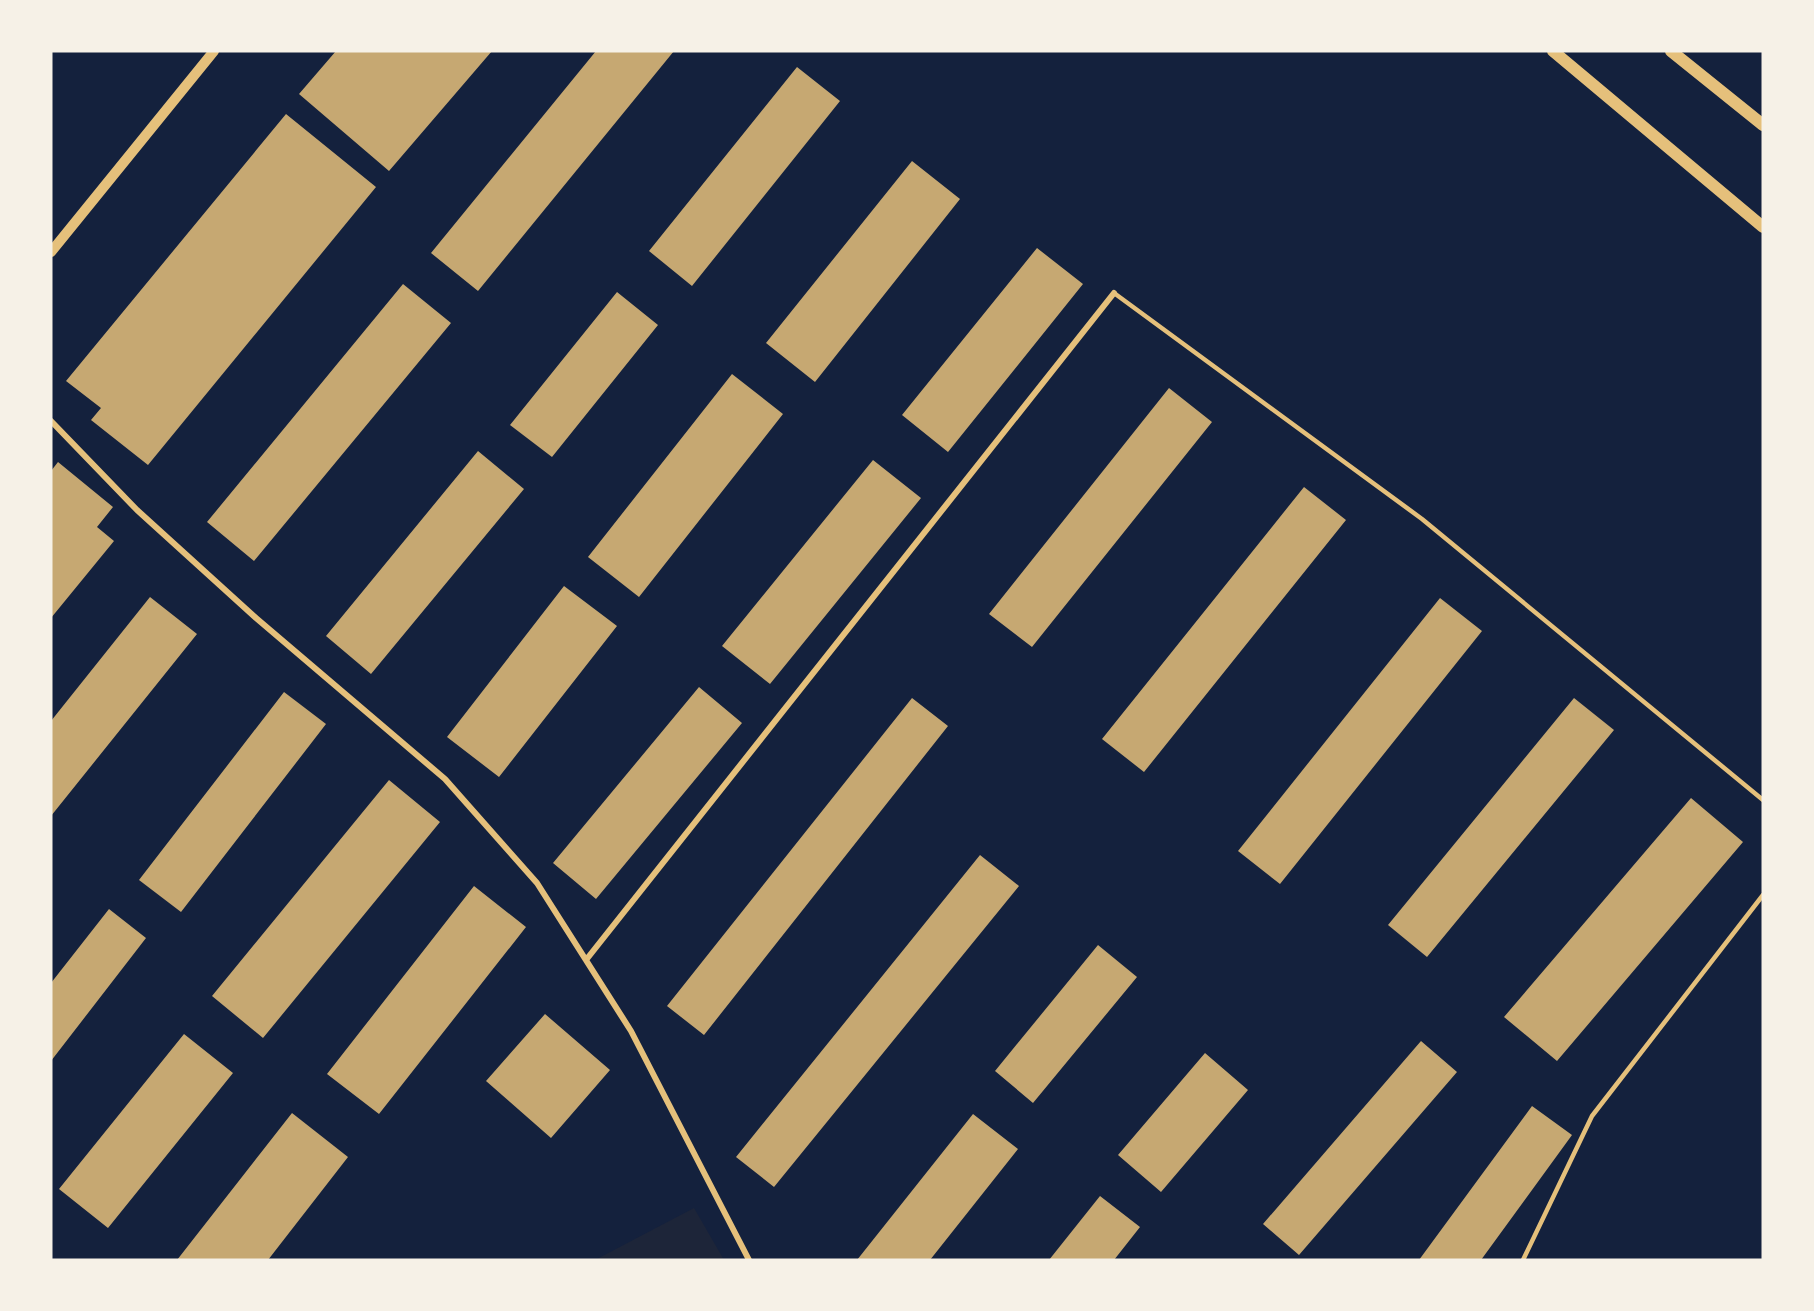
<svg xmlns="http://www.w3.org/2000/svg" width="1814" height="1311" font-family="Lora,serif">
<rect width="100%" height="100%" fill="#14213d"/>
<path fill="#1d2539" d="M694 1208 724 1260H595Z"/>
<path fill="#c6a872" d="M336 51H492L389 171 299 94Z
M596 51H674L478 291 431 253Z
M797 67 840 101 692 286 649 251Z
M286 114 376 187 148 465 91 420 101 408 66 381Z
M912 161 960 199 815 382 766 343Z
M1037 248 1083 284 948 452 902 415Z
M403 284 451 323 254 561 207 522Z
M617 292 658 325 552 457 510 425Z
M732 374 783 414 639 597 588 557Z
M1169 388 1212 422 1032 647 989 614Z
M478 451 524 489 371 674 326 636Z
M873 460 921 498 770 684 722 646Z
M58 462 113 507 97 527 114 541 51 618V471Z
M1304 487 1346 520 1144 772 1102 739Z
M564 586 617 626 499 777 447 737Z
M150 597 197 634 51 816V721Z
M1440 598 1482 631 1280 884 1238 851Z
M699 687 742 723 596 899 553 863Z
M284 692 326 724 181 912 139 880Z
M912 698 948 726 704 1035 667 1006Z
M1574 698 1614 730 1427 957 1388 925Z
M389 780 440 822 263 1038 212 996Z
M1691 798 1743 842 1557 1061 1504 1017Z
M980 855 1019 886 774 1187 736 1157Z
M474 886 526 927 379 1114 327 1074Z
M109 909 146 938 51 1061V983Z
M1098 945 1137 977 1033 1103 995 1071Z
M545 1014 610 1070 551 1138 486 1081Z
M184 1034 233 1073 108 1228 59 1189Z
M1421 1041 1457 1072 1299 1255 1263 1224Z
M1205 1053 1248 1090 1161 1192 1118 1155Z
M1532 1106 1572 1135 1481 1260H1419Z
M292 1113 348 1157 268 1260H177Z
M973 1114 1018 1149 930 1260H857Z
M1100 1196 1140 1227 1114 1260H1049Z"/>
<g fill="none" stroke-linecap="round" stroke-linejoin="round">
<path stroke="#e5c07b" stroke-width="4.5" d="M1114 293 1422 519 1763 800
M1523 1260 1592 1116 1763 895"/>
<path stroke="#e5c07b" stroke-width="6" d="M51 421 137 510 256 618 445 779 537 883 631 1031 749 1260
M586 960 1114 293"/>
<path stroke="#e5c07b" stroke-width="10" d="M51 252 214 51"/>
<path stroke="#e5c07b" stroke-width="12" d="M1553 51 1763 227
M1671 51 1763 125"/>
</g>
<rect width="1814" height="1311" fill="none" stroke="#f6f1e7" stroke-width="105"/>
</svg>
